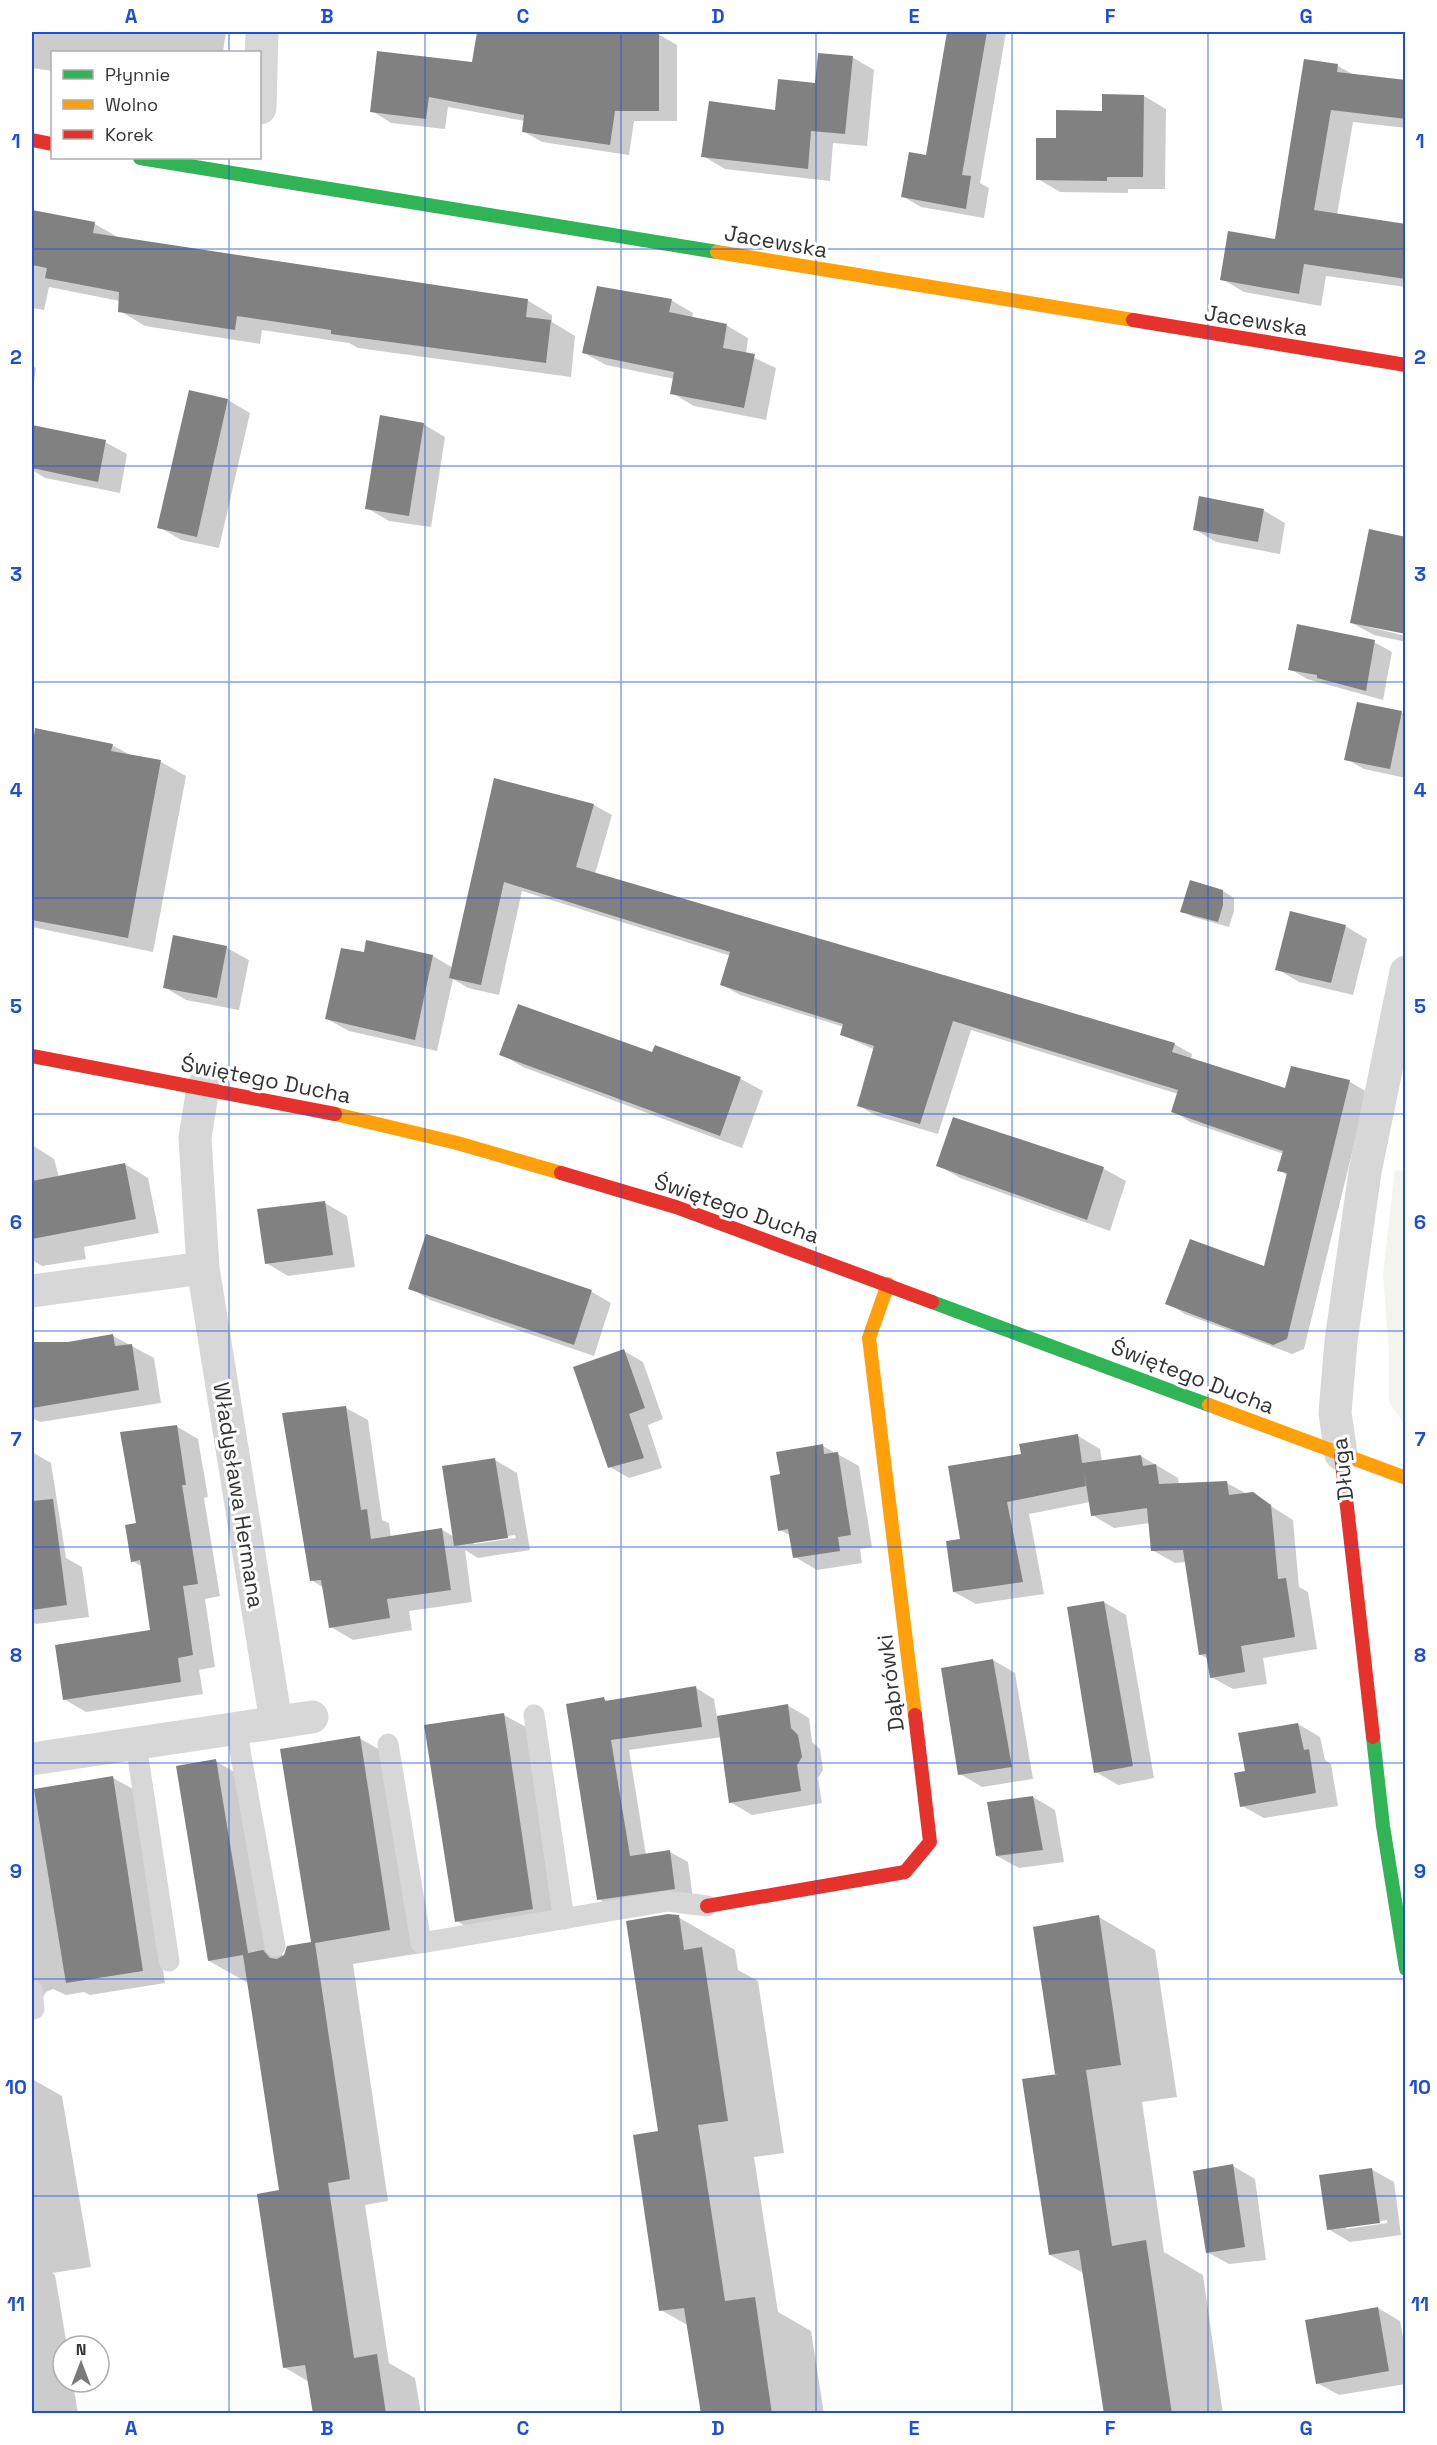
<svg xmlns="http://www.w3.org/2000/svg" width="1437" height="2445" font-family="'Space Grotesk',sans-serif">
<rect width="100%" height="100%" fill="#fff"/>
<path fill="#f1f5ed" d="M1395 1170 1406 1172 1405 1425 1389 1402V1352L1383 1274Z"/>
<path fill="#0003" fill-rule="evenodd" d="M32 32H226L223 52H52V71L32 68Z
M948 32H1006L980 183 989 188 984 218 921 207 902 196 927 157Z
M658 34 677 45V121H634L629 155 542 142 523 131 525 121 448 107 445 129 391 123 372 111 379 53 593 78Z
M852 57 874 70 867 146 833 143 830 181 725 169 703 156 776 112Z
M1305 60 1338 66 1354 75 1406 81V128L1353 122 1337 215 1406 225V287L1326 276 1321 306 1244 292 1222 279 1276 241Z
M1144 96 1166 109 1165 189H1128V193L1060 192 1038 179 1057 140 1104 112Z
M32 212 95 224 121 239 527 300 552 315V322L575 336 571 377 358 348 349 343 262 330 260 344 145 326 120 311V301L49 287 44 310 32 308Z
M671 300 693 313 692 318 726 325 748 338 746 354 776 368 766 420 694 406 672 393 675 379 606 365 584 353Z
M32 365 36 368 32 395Z
M190 392 228 400 250 413 219 548 181 540 159 527Z
M423 424 445 437 431 527 389 521 367 508Z
M32 427 105 442 127 454 120 493 45 478 32 470Z
M1263 510 1285 523 1280 554 1216 542 1194 529Z
M1352 623 1406 636V642L1374 635Z
M1374 642 1392 652 1383 700 1307 679 1290 669Z
M1401 712 1406 715V778L1364 769 1346 759Z
M37 730 112 745 132 756 161 762 186 776 153 952 32 927V839L76 847 56 781 32 768Z
M495 779 594 805 612 815 595 874 1174 1044 1192 1054 1191 1060 1286 1090 1292 1068 1350 1082 1367 1092 1304 1349 1292 1354 1185 1314 1167 1303 1265 1268 1288 1176 1279 1170 1284 1154 1190 1122 1173 1111 1178 1094 971 1030 938 1134 877 1116 859 1106 875 1050 842 1035 844 1027 740 995 722 985 731 956 522 891 499 995 468 988 453 979 437 1051 349 1031 327 1019 365 954 367 942 433 956 453 968Z
M1223 891 1234 898V911L1229 927 1193 917 1182 911Z
M1345 926 1367 939 1353 995 1299 982 1277 969Z
M174 937 227 948 249 960 239 1010 186 1000 164 987Z
M655 1047 741 1079 763 1091 742 1148 523 1067 501 1054H653Z
M954 1119 1104 1169 1126 1181 1110 1231 960 1178 938 1165Z
M32 1145 54 1159 59 1177 125 1164 148 1178 159 1233 84 1247 86 1259 42 1266 32 1260Z
M325 1203 347 1216 355 1267 288 1276 266 1263Z
M427 1236 592 1292 611 1303 594 1356 430 1300 410 1288Z
M113 1336 154 1358 161 1403 40 1422 32 1418V1344H68Z
M624 1351 643 1362 663 1419 648 1425 662 1468 629 1478 610 1467Z
M346 1408 368 1420 382 1520 389 1523 391 1538 441 1529 454 1537 495 1460 517 1473 530 1550 478 1558 465 1550 472 1602 409 1611 412 1630 353 1640 331 1627 324 1588 311 1580ZM515 1535 516 1538 474 1544V1541Z
M176 1426 198 1439 208 1497 204 1498 220 1596 205 1599 215 1667 199 1670 203 1694 86 1712 64 1699 152 1632 143 1567 132 1561 138 1524Z
M1078 1436 1100 1449 1102 1462 1141 1456 1178 1478 1179 1485 1227 1483 1247 1494H1252L1293 1520 1299 1587 1308 1592 1317 1649 1263 1658 1267 1684 1233 1689 1211 1677 1208 1659 1200 1654 1187 1562 1175 1563 1152 1550 1150 1523 1114 1528 1092 1515 1090 1502 1029 1514 1044 1594 976 1604 954 1592 961 1540 1022 1455Z
M823 1446 859 1466 872 1547 860 1549 862 1563 817 1570 795 1557 791 1536 780 1530 781 1475Z
M32 1452 51 1463 66 1558 82 1567 89 1617 36 1624 32 1622Z
M1104 1602 1126 1615 1154 1778 1118 1785 1096 1772Z
M993 1660 1015 1673 1033 1779 982 1787 960 1774Z
M696 1688 714 1699 717 1717 787 1705 809 1718 812 1742 820 1749 823 1770 818 1778 822 1803 752 1815 730 1802 722 1737 629 1750 646 1855 670 1852 688 1862 693 1899 617 1910 599 1899 604 1699 609 1702Z
M504 1715 526 1727 554 1922 479 1934 457 1921Z
M1298 1724 1320 1737 1325 1760 1331 1764 1338 1806 1264 1818 1242 1806 1247 1772Z
M359 1738 398 1760 428 1952 353 1964 388 2201 365 2205 389 2363 415 2378 421 2414H314L309 2382 284 2367 281 2192 248 1983 209 1961 215 1761 254 1783 283 1960 312 1944Z
M113 1778 135 1790 165 1983 90 1995 84 1992 66 1995 53 1989 46 1992 42 1999 32 2001V1791Z
M1033 1797 1055 1810 1064 1862 1019 1868 997 1856Z
M678 1917 735 1950 738 1970 758 1981 784 2153 754 2157 778 2312 811 2331 824 2414H702L689 2326 661 2310 659 2132Z
M1099 1917 1155 1950 1177 2097 1142 2102 1164 2252 1203 2275 1223 2414H1105L1085 2274 1050 2255 1059 2075 1057 2074Z
M32 2079 62 2096 91 2267 52 2273 55 2275 67 2346H63V2382H73L78 2414H32Z
M1233 2166 1255 2179 1266 2260 1229 2264 1207 2252Z
M1371 2169 1394 2182 1401 2235 1350 2242 1328 2229ZM1387 2220V2223L1346 2229V2226Z
M1378 2308 1400 2321 1406 2354V2384L1339 2395 1317 2383Z"/>
<path fill="#818181" d="M477 32 659 33V111H615L610 145 522 132 524 115 429 97 426 119 370 112 377 51 472 62Z
M947 32H987L962 175 971 176 966 209 901 197 909 152 926 155Z
M818 53 853 56 845 134 811 131 808 169 701 157 709 101 775 110 778 79 815 83Z
M1304 59 1338 64 1337 72 1406 80V119L1331 110 1314 210 1406 224V279L1304 264 1299 294 1220 280 1228 231 1275 239Z
M1102 94 1144 95 1143 177H1107V181L1036 180V138H1056V110L1102 111Z
M32 210 95 222 93 233 528 299 526 317 551 320 546 363 331 334V330L237 316 235 330 118 312 119 292 45 278 47 268 32 265Z
M597 286 672 299 669 312 727 324 723 348 755 354 744 408 670 394 674 372 582 353Z
M189 390 228 399 197 537 157 528Z
M380 415 424 423 409 516 365 509Z
M32 425 106 440 98 482 32 468Z
M1199 496 1264 509 1258 542 1193 530Z
M1369 529 1406 537V634L1350 623Z
M1297 624 1375 640 1366 691 1317 678V675L1288 670Z
M1357 702 1402 711 1390 769 1344 760Z
M35 728 113 744 111 751 161 760 128 938 32 920V751Z
M494 778 594 804 576 867 1175 1043 1172 1052 1285 1088 1291 1066 1350 1080 1287 1339 1273 1345 1165 1304 1190 1239 1264 1266 1287 1173 1277 1171 1283 1151 1171 1112 1178 1090 953 1021 920 1124 857 1106 874 1046 840 1035 843 1024 720 985 730 952 504 882 481 985 449 978Z
M1190 880 1223 890V905L1218 922 1180 912Z
M1290 911 1346 925 1331 983 1275 970Z
M173 935 227 946 217 998 163 988Z
M366 940 433 955 415 1040 325 1019 341 948 364 952Z
M518 1004 652 1052 655 1045 741 1077 720 1136 499 1055Z
M953 1117 1104 1167 1087 1220 936 1166Z
M125 1163 136 1219 32 1239V1181Z
M325 1201 333 1255 265 1264 257 1209Z
M426 1234 592 1290 574 1345 408 1289Z
M113 1334 115 1346 132 1344 139 1390 32 1408V1342H68Z
M624 1349 645 1408 629 1414 644 1458 608 1468 573 1367Z
M346 1406 361 1510 367 1509 371 1539 442 1528 451 1590 387 1599 390 1618 329 1628 321 1580 310 1581 282 1413Z
M177 1425 186 1485H182L198 1584 183 1586 193 1655 178 1658 181 1682 63 1700 55 1645 150 1630 140 1560 131 1562 125 1525 136 1523 120 1432Z
M1078 1434 1082 1463 1141 1455 1143 1466 1156 1464 1159 1484 1227 1481 1229 1495 1253 1492 1271 1505 1278 1579 1286 1578 1295 1637 1241 1646 1245 1672 1210 1678 1206 1654 1199 1655 1183 1550 1151 1551 1147 1508 1091 1516 1084 1471 1086 1486 1007 1502 1023 1582 953 1592 946 1541 960 1539 948 1466 1021 1454 1019 1444Z
M823 1444 824 1454 838 1452 851 1535 838 1537 840 1551 793 1558 788 1529 778 1531 770 1476 780 1474 776 1452Z
M495 1458 508 1538 454 1546 442 1466Z
M53 1499 67 1605 32 1610V1501Z
M1104 1601 1133 1766 1094 1773 1067 1607Z
M993 1659 1012 1767 958 1775 941 1668Z
M696 1686 702 1727 611 1740 630 1856 670 1850 675 1889 597 1900 566 1704 604 1697 605 1701Z
M788 1704 791 1728 798 1735 802 1757 797 1765 801 1791 729 1803 717 1716Z
M504 1713 533 1909 455 1922 424 1725Z
M1298 1723 1304 1750 1309 1749 1316 1793 1240 1807 1234 1773 1245 1771 1238 1733Z
M360 1736 390 1930 315 1943 350 2179 328 2183 354 2358 377 2354 386 2414H313L305 2365 283 2368 257 2194 279 2190 243 1955 208 1961 176 1766 216 1759 248 1953 263 1950 270 1958 277 1959 284 1955 287 1946 311 1942 280 1749Z
M113 1776 143 1971 66 1983 34 1789Z
M1033 1796 1043 1850 996 1856 987 1802Z
M668 1914 679 1915 684 1950 702 1947 728 2121 698 2125 725 2301 755 2297 772 2414H701L684 2308 659 2311 633 2135 658 2131 626 1921Z
M1099 1915 1121 2065 1086 2070 1112 2246 1146 2240 1172 2414H1104L1079 2250 1049 2255 1022 2079 1058 2074H1055L1033 1927Z
M1233 2164 1245 2247 1206 2253 1193 2171Z
M1372 2168 1380 2223 1327 2230 1319 2175Z
M1378 2307 1389 2371 1316 2384 1305 2320Z"/>
<g fill="none" stroke-linecap="round" stroke-linejoin="round">
<path stroke="#d7d7d7" stroke-width="21" d="M534 1715 564 1919
M236 1728 275 1946
M136 1744 169 1961
M388 1744 421 1943 668 1901 707 1906
M32 1990 34 2009H32"/>
<path stroke="#d7d7d7" stroke-width="33" d="M260 108 262 32
M203 1087 195 1138 203 1268 276 1722
M32 1291 203 1268
M1341 1454 1335 1413 1341 1341 1365 1172 1406 972
M32 1759 312 1717"/>
<path stroke="#30b455" stroke-width="14" d="M140 158 717 252
M932 1302 1209 1405
M1373 1737 1383 1826 1406 1969"/>
<path stroke="#ff9f0a" stroke-width="14" d="M717 252 1133 320
M335 1114 457 1143 561 1173
M888 1284 869 1338 915 1715
M1209 1405 1406 1478"/>
<path stroke="#e5322d" stroke-width="14" d="M32 140 52 144
M1133 320 1406 365
M32 1056 335 1114
M561 1173 676 1207 932 1302
M1341 1454 1373 1737
M707 1906 905 1872 930 1842 915 1715"/>
</g>
<path fill="none" stroke="#1d4ed8" stroke-width="1.5" stroke-opacity="0.55" d="M229 32V52M425 32V2414M621 32V2414M816 32V2414M1012 32V2414M1208 32V2414M229 158V2414M32 249H1406M32 466H1406M32 682H1406M32 898H1406M32 1114H1406M32 1331H1406M32 1547H1406M32 1763H1406M32 1979H1406M32 2196H1406"/>
<g text-anchor="middle" stroke-width="6" stroke-linejoin="round" paint-order="stroke">
<g font-size="22" fill="#333" stroke="#fff">
<text transform="translate(776 241) rotate(10)" y="8">Jacewska</text>
<text transform="translate(1256 320) rotate(9)" y="8">Jacewska</text>
<text transform="translate(266 1079) rotate(11)" y="8">Świętego Ducha</text>
<text transform="translate(737 1208) rotate(19)" y="8">Świętego Ducha</text>
<text transform="translate(1193 1376) rotate(21)" y="8">Świętego Ducha</text>
<text transform="translate(1342 1469) rotate(-96)" y="8">Długa</text>
<text transform="translate(239 1495) rotate(81)" y="8">Władysława Hermana</text>
<text transform="translate(890 1683) rotate(-97)" y="8">Dąbrówki</text>
</g>
</g>
<rect width="1437" height="2445" fill="none" stroke="#ffffff" stroke-width="66"/>
<rect x="51" y="51" width="210" height="108" fill="#ffffff" stroke="#adadad" stroke-width="1.5"/>
<rect x="63" y="70" width="30" height="9" fill="#30b455" stroke="#adadad" stroke-width="1.5"/>
<text x="105" y="81" font-size="18" fill="#333333">Płynnie</text>
<rect x="63" y="100" width="30" height="9" fill="#ff9f0a" stroke="#adadad" stroke-width="1.5"/>
<text x="105" y="111" font-size="18" fill="#333333">Wolno</text>
<rect x="63" y="130" width="30" height="9" fill="#e5322d" stroke="#adadad" stroke-width="1.5"/>
<text x="105" y="141" font-size="18" fill="#333333">Korek</text>
<g transform="translate(81 2364)"><circle r="28" fill="#ffffff" stroke="#adadad" stroke-width="1.5"/>
<path d="M0-4.5L10 22L0 15L-10 22Z" fill="#7a7a7a"/>
<text y="-9" font-size="16" font-weight="bold" text-anchor="middle" fill="#333333">N</text>
</g>
<rect x="33" y="33" width="1371" height="2379" fill="none" stroke="#1d4ed8" stroke-width="2"/>
<g font-size="20" text-anchor="middle" font-weight="bold" fill="#1d4ed8">
<text x="131" y="23">A</text>
<text x="327" y="23">B</text>
<text x="523" y="23">C</text>
<text x="718" y="23">D</text>
<text x="914" y="23">E</text>
<text x="1110" y="23">F</text>
<text x="1306" y="23">G</text>
<text x="16" y="148">1</text>
<text x="1420" y="148">1</text>
<text x="16" y="364">2</text>
<text x="1420" y="364">2</text>
<text x="16" y="581">3</text>
<text x="1420" y="581">3</text>
<text x="16" y="797">4</text>
<text x="1420" y="797">4</text>
<text x="16" y="1013">5</text>
<text x="1420" y="1013">5</text>
<text x="16" y="1229">6</text>
<text x="1420" y="1229">6</text>
<text x="16" y="1446">7</text>
<text x="1420" y="1446">7</text>
<text x="16" y="1662">8</text>
<text x="1420" y="1662">8</text>
<text x="16" y="1878">9</text>
<text x="1420" y="1878">9</text>
<text x="16" y="2094">10</text>
<text x="1420" y="2094">10</text>
<text x="16" y="2311">11</text>
<text x="1420" y="2311">11</text>
<text x="131" y="2435">A</text>
<text x="327" y="2435">B</text>
<text x="523" y="2435">C</text>
<text x="718" y="2435">D</text>
<text x="914" y="2435">E</text>
<text x="1110" y="2435">F</text>
<text x="1306" y="2435">G</text>
</g>
</svg>
